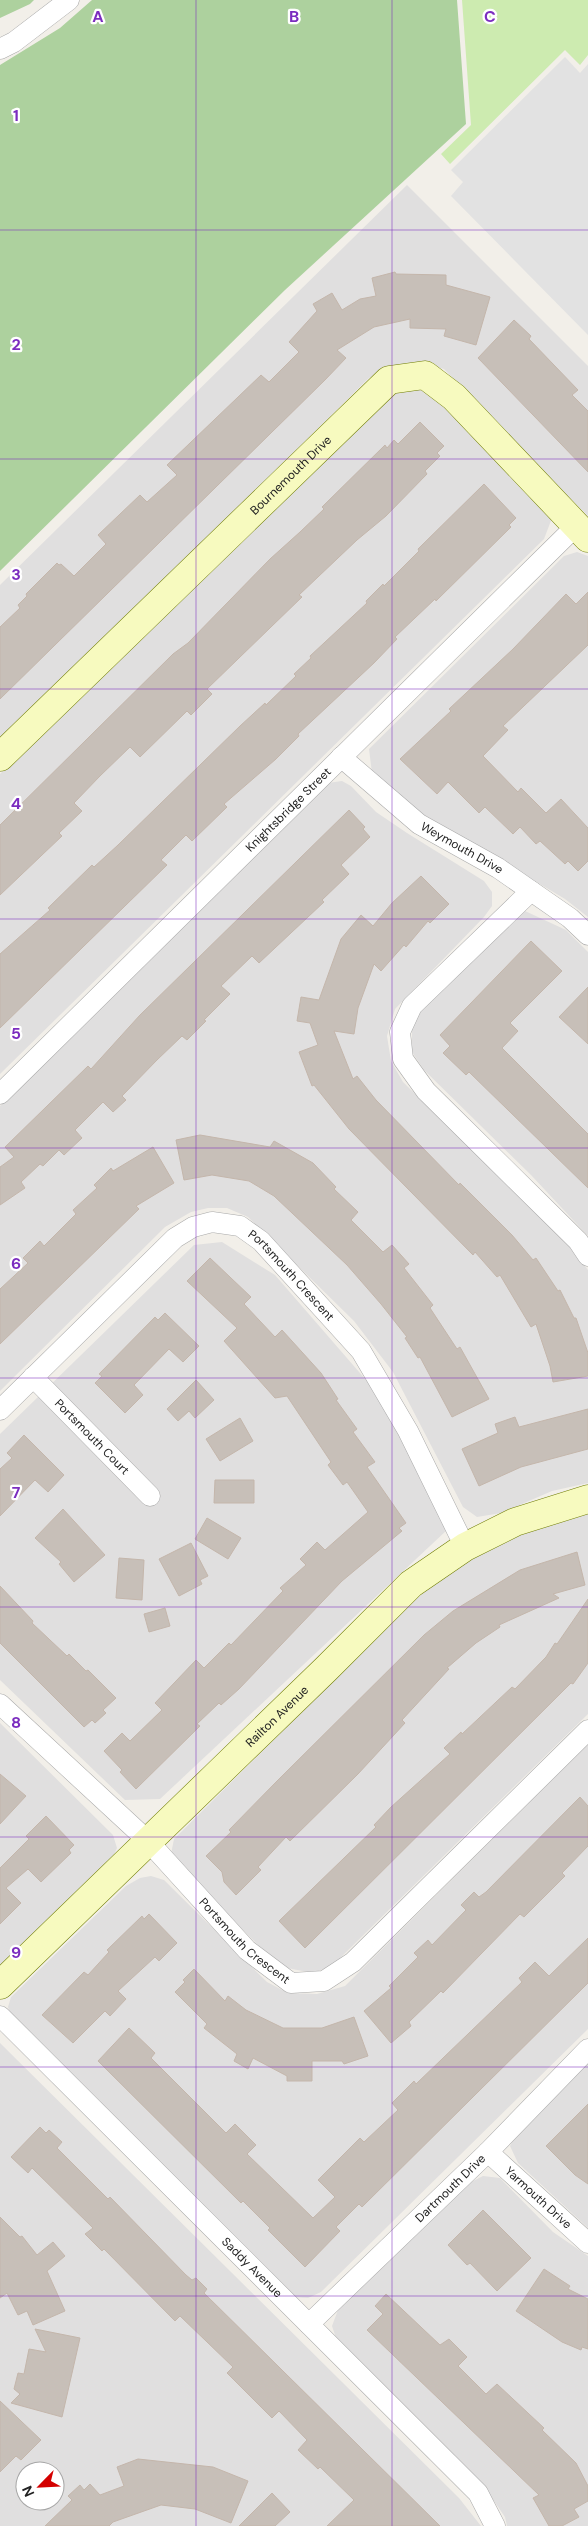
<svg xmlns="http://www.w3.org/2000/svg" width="588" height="2526" font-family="'DM Sans',sans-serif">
<rect width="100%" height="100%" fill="#f2efe9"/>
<path fill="#e0dfdf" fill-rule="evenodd" d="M407 185 588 366V516L444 369 418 362 395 366 369 378 0 742V585Z
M412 389 435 393 552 518 544 539 0 1074V774L390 393Z
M577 552 588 556V917L565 899 438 823 415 812 372 773 369 749 564 556Z
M342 781 351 786 376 812 407 833 484 881 492 892V906L484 917 395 1009 387 1036 391 1061 403 1082 544 1220 572 1249 588 1270V1483L552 1491 501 1513 477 1517 463 1507 393 1372 354 1321 248 1217 227 1208H208L191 1212 165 1227 0 1391V1106L312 794 328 783Z
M525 911 566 930 588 952V1236L531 1175 424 1070 412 1052V1028L421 1009Z
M222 1242 275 1275 379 1395 447 1530 160 1799 125 1800 0 1680V1434L194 1245Z
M588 1511V1714L332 1966 313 1973 287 1968 258 1945 175 1862 171 1854 174 1839 414 1601 451 1569 494 1545 547 1522Z
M0 1723 113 1835 117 1848 112 1859 0 1968Z
M588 1744V2029L321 2292 308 2298 293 2297 13 2021 8 2007 11 1997 126 1886 140 1878 151 1876 164 1880 267 1982 288 1993 317 1994 345 1986Z
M0 2043 459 2498 481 2526H0ZM25 2471H55V2501H25Z
M588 2063V2228L518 2163 510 2146 519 2130Z
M483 2176 500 2178 553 2232 588 2256V2526H507L505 2517 485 2488 338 2344 332 2326 338 2310 469 2183Z"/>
<path fill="#cdebb0" d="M462 0H588V55L580 65 565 50 450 164 441 154 471 125Z"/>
<path fill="#add19e" d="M0 0H34L30 4 0 18Z
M92 0H457L466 124 285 290 0 571V65L60 28Z"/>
<path fill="#e2e2e2" d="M565 57 580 73 588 64V335L451 196 463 182 451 170Z"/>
<path fill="#c7bfb8" stroke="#c4b6ab" d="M395 272 396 274 446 275V285L490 297 476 345 444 336 446 329 410 328V319L374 327 337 350 346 358 325 380 0 699V627L20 608 18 605 27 596 26 594 57 563 59 565 61 564 74 576 106 544 98 535 140 495 147 502 177 475 167 465 261 375 269 382 299 352 289 342 317 311 313 304 332 293 342 310 360 299 376 296 372 278Z
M514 320 531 336 529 339 578 390 572 395 588 411V472L478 358Z
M420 422 444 446 437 453 440 456 425 471 427 474 386 516 357 540 299 595 302 597 207 689 212 694 191 715 187 711 140 757 130 747 100 776 74 803 82 811 59 833 62 836 0 895V825L173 654 188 643 270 559 300 532 324 509 322 507 385 445 387 448 394 440 398 444Z
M484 484 516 518 509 525 511 527 436 601 435 599 395 637 397 639 374 663 298 734 299 736 276 759 224 804 227 807 192 841 186 835 161 860 167 865 0 1028V954L50 910 48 908 92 865 94 867 118 845 240 726 265 703 266 705 296 676 294 674 311 658 310 656 367 603 366 601 383 584 384 586 419 551 418 549Z
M588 592V645L503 726 508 730 483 756 518 792 521 788 546 813 561 799 588 828V861L578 871 568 861 565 864 540 841 536 844 520 827 513 834 485 807 479 813 448 782 437 794 400 759 451 711 449 709 513 649 566 594 576 604Z
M349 810 365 827 363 829 370 837 341 865 349 874 322 900 324 902 259 963 252 956 221 986 230 994 204 1020 206 1021 187 1040 182 1036 157 1060 122 1096 126 1100 113 1112 103 1102 75 1130 82 1138 64 1155 59 1150 43 1166 40 1164 21 1182 25 1188 0 1205V1167L14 1157 5 1147 88 1066 91 1069 140 1015Z
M421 876 449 904 430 923 428 921 406 947 404 945 381 971 374 964 358 1008 354 1034 334 1031 353 1079 357 1076 376 1100 459 1185 460 1183 512 1235 533 1260 536 1258 558 1291 560 1290 574 1318H576L588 1353V1376L553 1382 550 1366 536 1324 531 1327 500 1275 497 1277 475 1252 473 1255 349 1129 314 1085 312 1086 299 1052 318 1045 310 1023 297 1021 301 997 319 1000 341 939 361 915 373 926 392 903Z
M531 941 562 971 510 1023 518 1031 502 1048 588 1134V1188L469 1072 466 1075 443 1053 450 1046 440 1035Z
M588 987V1044L559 1017Z
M200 1135 270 1147 274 1141 313 1163 336 1187 334 1189 358 1212 351 1220 383 1252 392 1245 409 1264 404 1268 433 1305 430 1308 457 1349 460 1347 489 1399 452 1417 420 1357 418 1358 405 1338 407 1337 381 1304 347 1265 274 1196 249 1181 212 1175 184 1180 176 1140Z
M153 1147 174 1183 136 1206 139 1209 0 1344V1289L28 1263 23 1258 40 1241 44 1246 76 1214 73 1210 97 1188 94 1185 111 1168 113 1171Z
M210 1258 251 1297 244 1304 275 1337 282 1330 321 1373 338 1399 336 1400 357 1429 353 1432 375 1462 367 1467 406 1523 399 1528 402 1531 342 1581 239 1689 221 1705 219 1703 197 1724 200 1726 136 1789 120 1772 122 1770 104 1751 122 1733 130 1741 162 1710 155 1703 196 1660 204 1668 229 1643 231 1645 283 1591 280 1588 306 1565 300 1559 317 1542 325 1550 368 1512 347 1482 343 1485 328 1465 331 1462 287 1396 275 1398 224 1341 237 1328 187 1281Z
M165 1313 199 1346 183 1362 169 1349 134 1385 143 1395 125 1413 95 1383 102 1376 99 1374 155 1317 158 1320Z
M196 1380 214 1400 195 1418 189 1411 178 1421 167 1409Z
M588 1409V1449L521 1467 479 1486 462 1449 498 1433 495 1424 515 1417 519 1427Z
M240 1418 253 1441 220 1461 206 1439Z
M24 1435 64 1475 48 1492 35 1480 0 1516V1469L12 1458 7 1453Z
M215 1480H254V1503H214Z
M63 1509 105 1555 74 1582 59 1564 61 1562 35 1538Z
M207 1518 241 1538 228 1559 195 1539Z
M191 1543 208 1576 200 1580 202 1584 179 1596 159 1559Z
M577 1552 585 1585 553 1594 559 1598 499 1625 500 1627 476 1643 447 1668 449 1669 402 1720 405 1723 358 1774 290 1841 286 1837 258 1867 261 1870 236 1895 224 1882 222 1872 206 1856 231 1832 229 1830 277 1781 424 1635 453 1611 520 1570Z
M119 1558 144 1560 142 1600 116 1598Z
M0 1586 33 1621 32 1623 67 1656 69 1654 86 1671 88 1670 116 1698 103 1710 106 1713 95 1723 92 1720 84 1727 0 1643Z
M588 1599V1663L573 1684 571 1683 305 1948 279 1921 376 1827 374 1825 391 1807 450 1754 444 1748 461 1732 462 1734 512 1687 515 1689 546 1657 555 1643 557 1644Z
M165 1608 170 1626 149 1632 144 1614Z
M0 1774 26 1796 0 1824Z
M580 1797 588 1806V1846L562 1873 565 1876 524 1917 520 1914 443 1993 441 1991 409 2022 411 2026 391 2043 364 2011 391 1988 389 1986 418 1957 414 1953 428 1940 432 1945 466 1910 461 1905 474 1892 479 1897 486 1892Z
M46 1816 74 1845 69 1850 71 1853 41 1882 28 1869 6 1888 21 1903 0 1924V1868L29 1839 26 1836Z
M149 1914 177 1943 159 1961 155 1957 118 1991 126 1999 110 2016 105 2011 73 2043 42 2015 84 1972 88 1975 109 1952 107 1950 142 1916 144 1919Z
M588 1938V1983L362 2207 359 2204 336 2227 340 2231 305 2267 268 2230 270 2228 243 2201 241 2203 98 2061 129 2028 155 2053 151 2058 226 2133 235 2124 256 2145 247 2154 313 2218 335 2197 318 2180 360 2138 364 2142 398 2110 392 2103 414 2081 416 2084 522 1982 519 1978 535 1962 549 1976Z
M194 1969 225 2001 228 1996 246 2010 283 2028H322L354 2017 368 2056 344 2064 342 2061H312V2081H287V2076L253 2058 248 2069 234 2061 237 2054 204 2028 207 2024 175 1992 185 1982 183 1980Z
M588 2104V2184L575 2175 546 2146Z
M40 2127 46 2133 49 2130 62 2142 57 2148 108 2199 110 2197 186 2275 192 2280 196 2278 207 2289 204 2293 440 2526H327L354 2500 320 2467 318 2469 298 2450 307 2440 279 2411 272 2418 227 2373 233 2367 180 2316 175 2321 104 2249 102 2251 85 2234 93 2228 32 2168 28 2173 11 2157Z
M483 2210 531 2258 497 2291 470 2263 467 2265 448 2245Z
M0 2217 20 2237 22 2236 37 2255 53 2242 65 2256 47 2271 65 2311 33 2325 27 2311 18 2315 7 2293 0 2298Z
M544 2269 570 2286 568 2289 588 2299V2349L582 2347 581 2350 562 2342 516 2311Z
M386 2294 440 2345 449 2339 467 2357 458 2366 486 2394 497 2384 544 2428 542 2430 576 2463 588 2486V2501L574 2509 579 2517 562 2526H549L533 2498 539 2495 367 2330 383 2314 375 2306Z
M35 2329 80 2338 62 2417 11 2403 20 2394 14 2389 18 2373 24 2374 29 2349 46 2352Z
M0 2401 41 2440 21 2460 16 2456 0 2472Z
M138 2459 213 2467 248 2481 231 2523 195 2509 161 2505 113 2522 109 2526H45L72 2500 68 2496 80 2485 84 2490 90 2484 100 2495 124 2486 117 2467Z
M272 2493 290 2512 275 2526H239Z"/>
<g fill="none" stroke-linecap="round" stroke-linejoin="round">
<g stroke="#a9a9a9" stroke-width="21">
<g id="street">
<path d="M0 49 14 42 69 0"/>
<path id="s1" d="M341 757 419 824 498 868 570 918 588 935"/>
<path d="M531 891 412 1006 400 1032 403 1059 426 1091 578 1241 588 1256"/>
<path id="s2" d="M0 1094 576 526"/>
<path id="s3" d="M33 1377 150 1496"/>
<path id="s4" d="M0 1410 175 1238 193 1227 212 1222 240 1226 261 1241 361 1351 408 1431 465 1547"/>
<path id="s5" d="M0 1704 148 1841 247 1950 291 1983 324 1981 353 1962 588 1730"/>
<path id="s6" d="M0 2016 478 2493 495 2526"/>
<path id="s7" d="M488 2152 588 2243"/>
<path id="s8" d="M309 2324 488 2152 588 2049"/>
</g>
</g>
<g stroke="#707d05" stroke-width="29">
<g id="secondary">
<path id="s9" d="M0 757 389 380 425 375 454 397 588 538"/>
<path id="s10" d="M0 1985 326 1669 411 1584 465 1547 515 1522 588 1499"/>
</g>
</g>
<use href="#street" stroke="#fff" stroke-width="20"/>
<use href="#secondary" stroke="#f7fabf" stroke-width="28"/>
</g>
<path fill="none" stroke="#7b2cbf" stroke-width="1" stroke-opacity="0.55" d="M196 0V2526M392 0V2526M0 230H588M0 459H588M0 689H588M0 919H588M0 1148H588M0 1378H588M0 1607H588M0 1837H588M0 2067H588M0 2296H588"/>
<g text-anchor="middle" stroke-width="4.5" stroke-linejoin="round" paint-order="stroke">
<g font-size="12" fill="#222" stroke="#fff">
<text dy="4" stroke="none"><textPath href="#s9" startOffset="405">Bournemouth Drive</textPath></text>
<text dy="4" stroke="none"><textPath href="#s2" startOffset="405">Knightsbridge Street</textPath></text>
<text dy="4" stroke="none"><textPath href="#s1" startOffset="152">Weymouth Drive</textPath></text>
<text dy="4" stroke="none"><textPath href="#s4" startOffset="386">Portsmouth Crescent</textPath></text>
<text dy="4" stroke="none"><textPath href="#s3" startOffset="84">Portsmouth Court</textPath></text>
<text dy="4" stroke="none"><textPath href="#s10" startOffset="386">Railton Avenue</textPath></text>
<text dy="4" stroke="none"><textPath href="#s5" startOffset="341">Portsmouth Crescent</textPath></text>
<text dy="4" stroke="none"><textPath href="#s8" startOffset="196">Dartmouth Drive</textPath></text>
<text dy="4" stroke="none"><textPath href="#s7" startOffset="68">Yarmouth Drive</textPath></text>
<text dy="4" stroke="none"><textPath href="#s6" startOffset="356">Saddy Avenue</textPath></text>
</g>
</g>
<g font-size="16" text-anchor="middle" font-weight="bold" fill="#7b2cbf" stroke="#fff" stroke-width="4.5" stroke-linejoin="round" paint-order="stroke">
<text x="98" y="22">A</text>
<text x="294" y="22">B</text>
<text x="490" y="22">C</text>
<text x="16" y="121">1</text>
<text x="16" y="350">2</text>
<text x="16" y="580">3</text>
<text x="16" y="809">4</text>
<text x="16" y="1039">5</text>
<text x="16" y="1269">6</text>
<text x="16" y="1498">7</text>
<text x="16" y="1728">8</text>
<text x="16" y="1958">9</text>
</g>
<g transform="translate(40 2486) rotate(246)"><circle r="24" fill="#ffffff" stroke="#a7a7a7"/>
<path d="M0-4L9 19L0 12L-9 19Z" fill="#d40000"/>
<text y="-8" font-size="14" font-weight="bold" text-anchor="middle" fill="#222222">N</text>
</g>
</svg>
